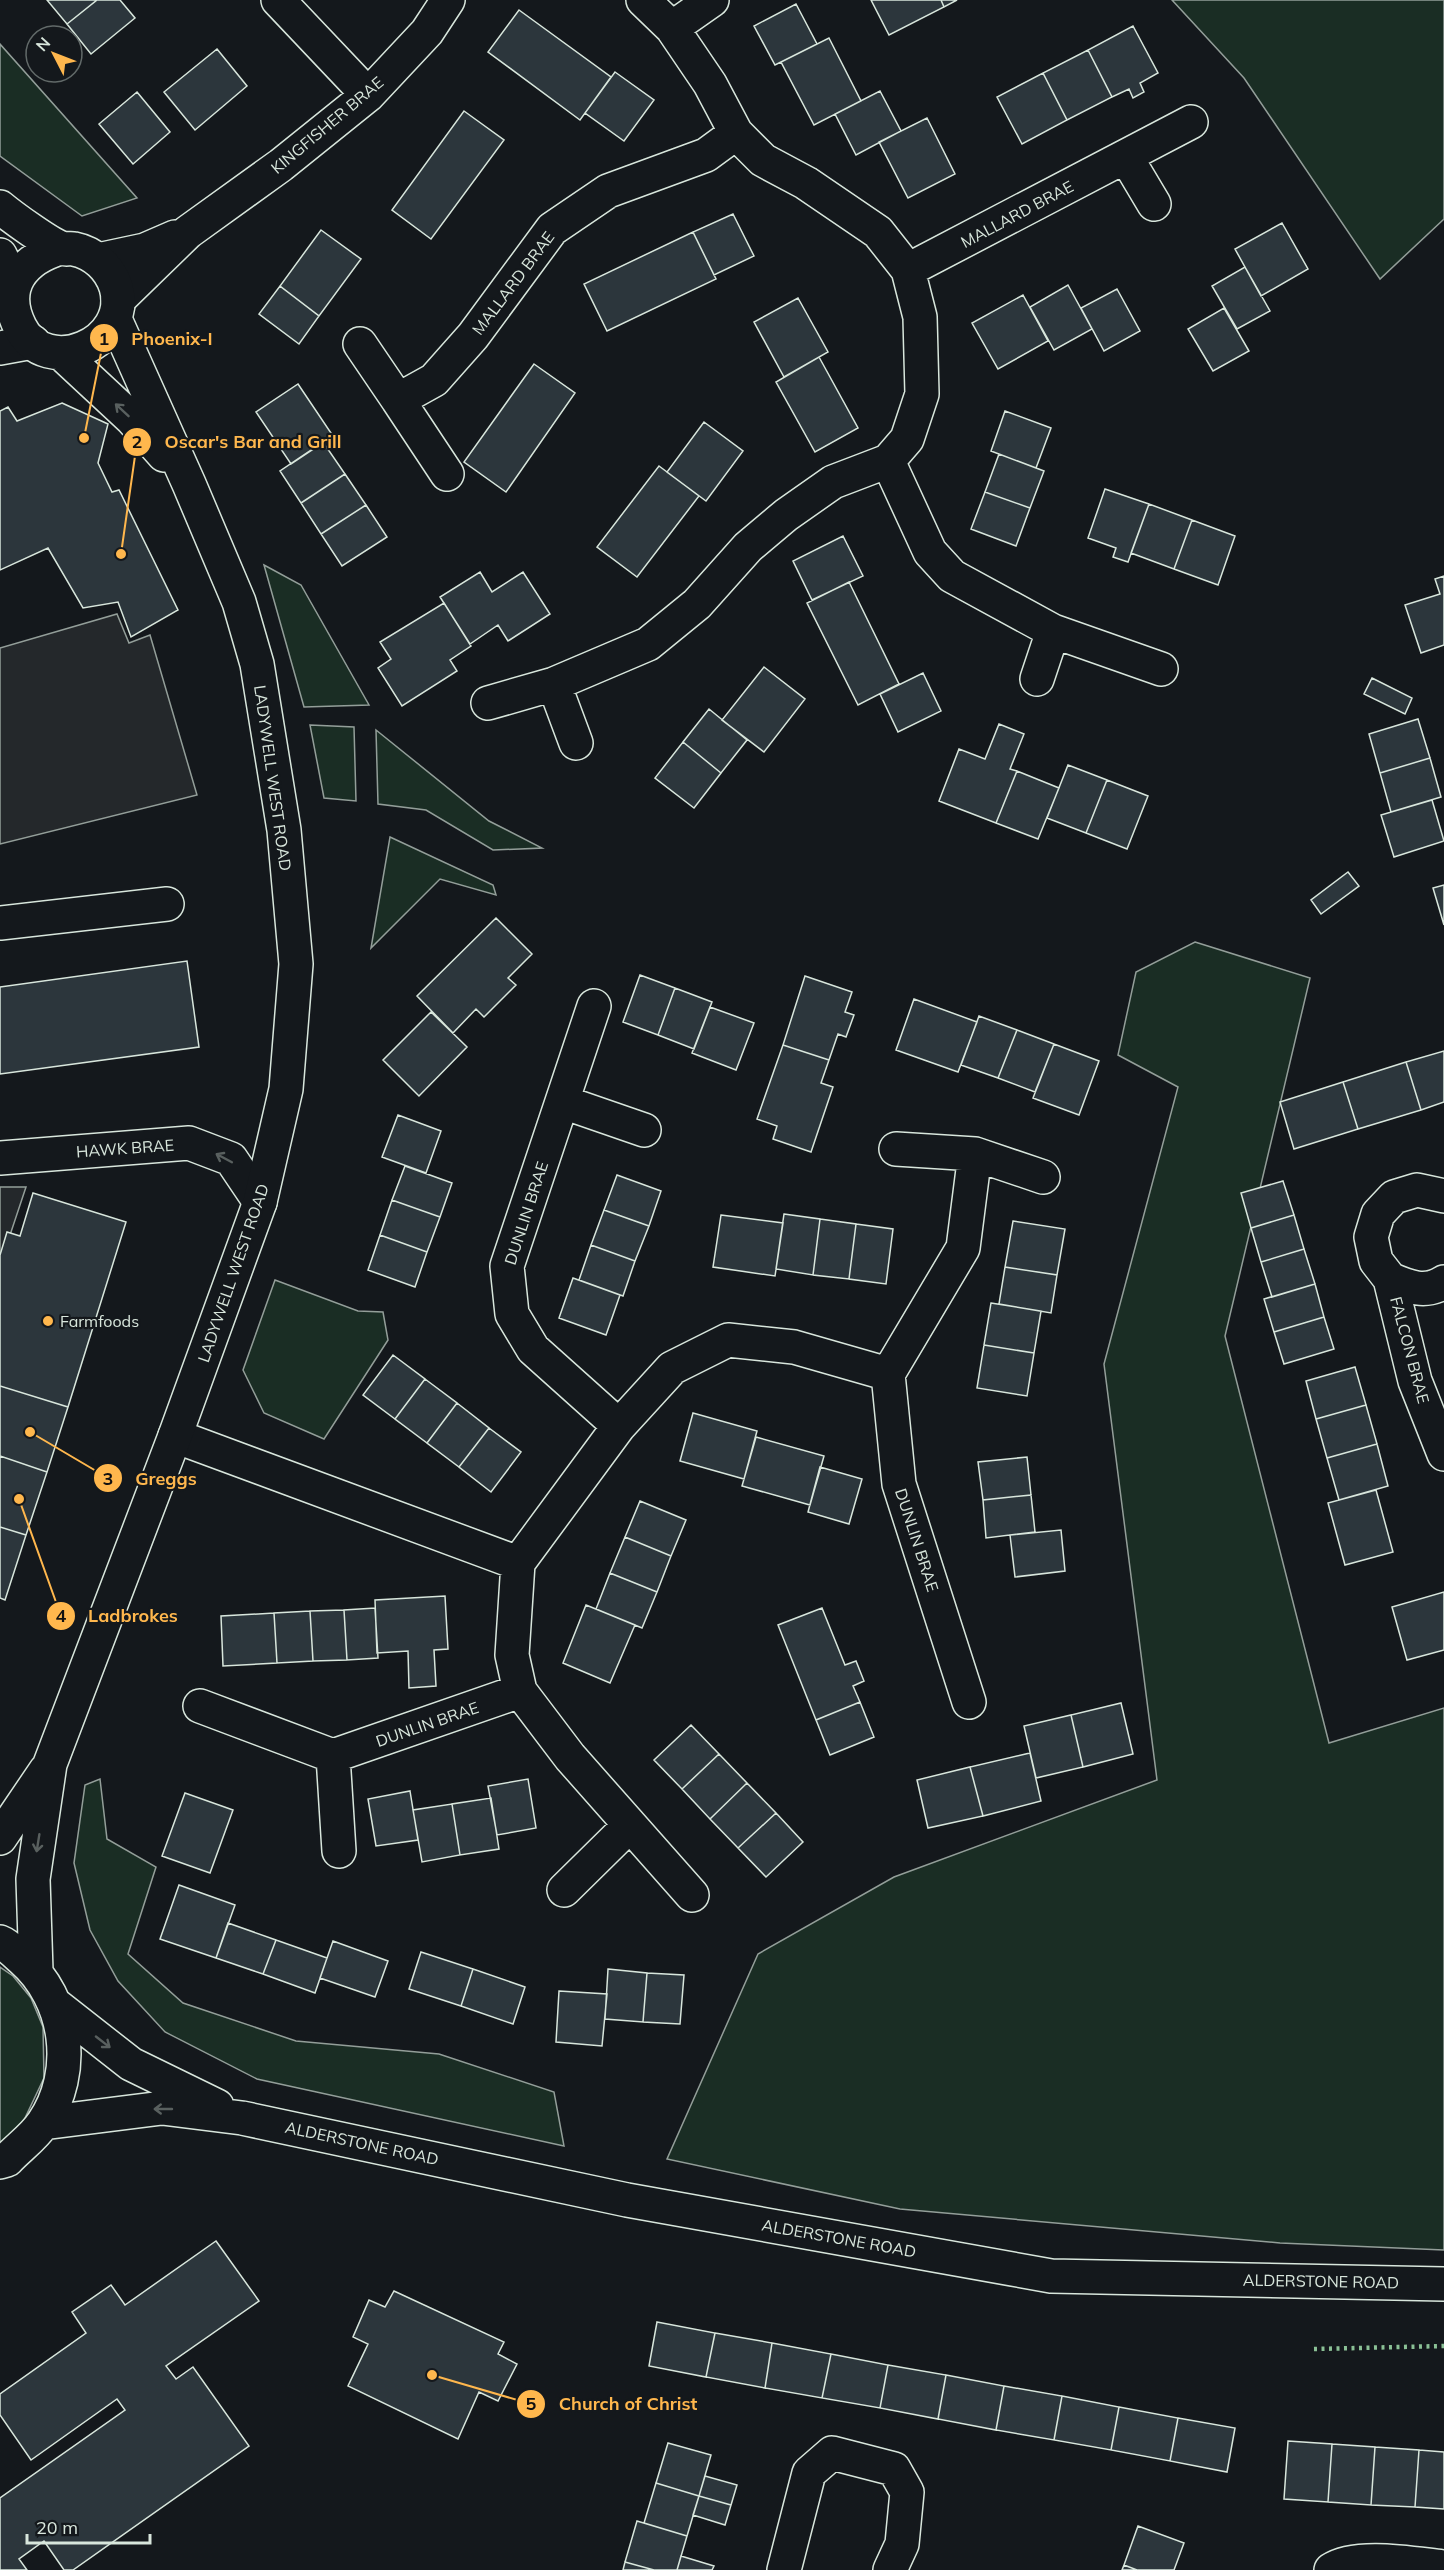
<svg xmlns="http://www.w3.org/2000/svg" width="1444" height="2570" font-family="Mulish,sans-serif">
<rect width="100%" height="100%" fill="#14181c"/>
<path fill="#1a2d24" stroke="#939e99" stroke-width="1.5" d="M1172 0H1444V219L1380 279 1244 78Z
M0 44 137 198 82 216 0 156Z
M264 565 301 585 369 705 304 707Z
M310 725 354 727 356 801 324 798Z
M376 730 489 821 542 848 493 850 426 810 378 804Z
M390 837 493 885 496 895 440 879 371 948Z
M1195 942 1310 978 1225 1336 1329 1743 1444 1708V2250L1280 2243 900 2209 667 2159 758 1954 894 1877 1157 1780 1104 1364 1178 1087 1118 1055 1136 972Z
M275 1280 358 1311 383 1312 388 1340 324 1439 264 1413 243 1370Z
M100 1779 107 1839 156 1867 128 1954 183 2003 296 2041 439 2054 554 2092 564 2146 257 2079 165 2032 118 1981 90 1930 74 1863 85 1785Z
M0 1967 13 1976 31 1998 43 2027 44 2078 24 2120 0 2144Z"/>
<path fill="#24282b" stroke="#939e99" stroke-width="1.5" d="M117 614 129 643 150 635 197 795 0 844V648Z
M0 1187H26L0 1265Z"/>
<path fill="#2c363c" stroke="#d8e6dc" stroke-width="1.5" d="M47 0H97L67 24Z
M97 0H120L135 18 91 54 67 24Z
M871 0H941L944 7 889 35Z
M941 0H957L944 7Z
M796 4 817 44 775 65 754 26Z
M519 10 611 77 580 120 488 52Z
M1133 26 1158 73 1140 83 1144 92 1133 98 1129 89 1112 97 1088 50Z
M829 38 861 101 814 125 781 62Z
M217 49 247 86 195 130 164 92Z
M1088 50 1112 97 1067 120 1043 73Z
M615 72 654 100 624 141 585 113Z
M1043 73 1067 120 1022 144 997 97Z
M880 91 901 131 856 155 835 114Z
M137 92 170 132 133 164 99 124Z
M464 111 504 140 431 239 392 210Z
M927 118 955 174 908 198 879 142Z
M733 214 754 256 714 275 693 232Z
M1282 223 1308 269 1261 296 1235 249Z
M321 230 361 259 319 316 280 286Z
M693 232 716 279 607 331 584 284Z
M1245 267 1270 311 1237 329 1212 286Z
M1068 285 1092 329 1054 350 1030 307Z
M280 286 319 316 299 344 259 314Z
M1117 289 1140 331 1104 351 1081 308Z
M1023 295 1048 341 998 369 972 323Z
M798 298 828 352 784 377 754 322Z
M1224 308 1249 351 1213 371 1188 329Z
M819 357 858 428 815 452 776 382Z
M534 364 575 393 506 492 464 462Z
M298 384 333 436 291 464 256 412Z
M62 403 108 424 98 463 112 492 119 490 178 610 131 637 118 602 83 608 48 548 0 570V411L8 407 17 421Z
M1005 411 1051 428 1036 468 991 451Z
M704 422 743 451 706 501 667 472Z
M323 442 345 474 301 503 280 471Z
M999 454 1044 471 1030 508 985 492Z
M659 466 699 496 637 577 597 547Z
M345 474 366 505 321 534 301 503Z
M1105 489 1149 504 1128 562 1113 557 1116 548 1088 538Z
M985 492 1030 508 1016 546 971 529Z
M1149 504 1192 520 1174 569 1131 553Z
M366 505 387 537 342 566 321 534Z
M1192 520 1235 536 1218 585 1174 569Z
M843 536 863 576 812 600 793 561Z
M480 572 492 592 523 572 550 614 508 641 498 625 470 644 440 597Z
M1444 576V645L1421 653 1405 605 1440 594 1435 579Z
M849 582 899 684 858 705 807 603Z
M444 603 471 646 450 660 457 671 402 706 378 668 391 659 380 642Z
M764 667 805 699 764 752 722 720Z
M923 673 941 711 898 732 880 694Z
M1372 678 1412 698 1405 714 1364 694Z
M709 709 747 740 721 773 683 742Z
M1418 719 1430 758 1380 773 1369 734Z
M999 724 1024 734 1010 769 1017 771 996 823 939 801 959 749 985 759Z
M683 742 721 773 694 808 655 778Z
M1430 758 1441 797 1391 812 1380 773Z
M1068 765 1107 780 1086 833 1047 818Z
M1017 771 1059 788 1038 839 996 823Z
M1107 780 1148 796 1127 849 1086 833Z
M1432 800 1444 841 1394 857 1381 815Z
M1348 872 1359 886 1321 914 1311 900Z
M1444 885V925L1433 888Z
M496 918 532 954 508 978 516 985 484 1017 476 1009 453 1033 417 996Z
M187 961 199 1047 0 1074V987Z
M640 975 675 988 658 1035 623 1022Z
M805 976 852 992 845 1012 854 1015 846 1037 838 1034 829 1060 783 1045Z
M675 988 712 1002 694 1049 658 1035Z
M914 999 977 1022 958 1072 896 1050Z
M710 1007 754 1023 736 1070 692 1053Z
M431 1012 467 1047 419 1096 383 1060Z
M979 1016 1017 1030 998 1078 961 1065Z
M1017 1030 1054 1044 1035 1092 998 1078Z
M1054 1044 1099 1061 1079 1115 1033 1098Z
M783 1045 829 1060 821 1083 833 1087 811 1152 773 1139 777 1126 757 1119Z
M1444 1051V1102L1421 1110 1406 1062Z
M1406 1062 1421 1110 1358 1129 1343 1082Z
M1343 1082 1358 1129 1294 1149 1280 1102Z
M398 1115 441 1131 426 1173 382 1157Z
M405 1166 452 1183 440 1217 392 1200Z
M617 1175 661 1191 649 1226 604 1210Z
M1283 1181 1294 1215 1251 1228 1241 1193Z
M33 1193 126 1222 68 1407 0 1386V1255L7 1232 20 1236Z
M392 1200 440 1217 427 1252 380 1235Z
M604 1210 649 1226 635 1261 591 1245Z
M784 1214 820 1219 813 1275 776 1269Z
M721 1215 783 1223 775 1276 713 1267Z
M1294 1215 1304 1249 1261 1262 1251 1228Z
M820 1219 856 1224 849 1279 813 1275Z
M1013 1221 1065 1229 1057 1275 1005 1267Z
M856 1224 893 1229 886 1284 849 1279Z
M380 1235 427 1252 415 1287 368 1270Z
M591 1245 635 1261 623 1296 579 1280Z
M1304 1249 1315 1284 1272 1297 1261 1262Z
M1005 1267 1057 1275 1051 1313 999 1304Z
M573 1278 620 1295 606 1335 559 1318Z
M1315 1284 1324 1317 1274 1332 1264 1299Z
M991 1303 1041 1311 1034 1353 984 1345Z
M1324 1317 1334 1349 1284 1364 1274 1332Z
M984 1345 1034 1353 1027 1396 977 1388Z
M393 1355 425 1379 395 1419 363 1395Z
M1355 1367 1366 1405 1316 1419 1306 1381Z
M425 1379 457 1403 427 1443 395 1419Z
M0 1386 68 1407 47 1472 0 1456Z
M457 1403 489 1428 459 1467 427 1443Z
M1366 1405 1377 1444 1327 1458 1316 1419Z
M693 1413 757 1431 744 1479 680 1461Z
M489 1428 521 1452 491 1492 459 1467Z
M756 1437 824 1456 810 1505 742 1486Z
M1377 1444 1388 1486 1339 1500 1327 1458Z
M0 1456 47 1472 26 1535 0 1527Z
M1027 1457 1031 1495 983 1500 978 1462Z
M820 1467 862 1479 849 1524 808 1512Z
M1376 1490 1393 1552 1345 1565 1328 1503Z
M1031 1495 1035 1532 986 1538 983 1500Z
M640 1501 686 1520 671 1556 625 1537Z
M0 1527 26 1535 5 1600 0 1598Z
M1061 1530 1065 1571 1015 1577 1010 1535Z
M625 1537 671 1556 657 1592 610 1573Z
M610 1573 657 1592 642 1628 596 1609Z
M1444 1592V1650L1407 1660 1392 1607Z
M445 1596 448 1649 434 1650 436 1686 409 1688 408 1651 377 1653 375 1600Z
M586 1605 635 1625 610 1683 563 1663Z
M375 1608 378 1658 347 1660 344 1610Z
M822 1608 845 1665 856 1661 864 1681 853 1686 860 1702 816 1720 778 1625Z
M344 1610 347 1660 313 1661 310 1611Z
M310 1611 313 1661 277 1663 274 1613Z
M274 1613 277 1663 223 1666 221 1616Z
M860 1702 874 1737 830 1755 816 1720Z
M1121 1703 1133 1754 1083 1767 1071 1715Z
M1071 1715 1083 1767 1036 1778 1024 1726Z
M691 1725 719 1754 682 1789 654 1760Z
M1030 1753 1041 1801 983 1816 970 1767Z
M719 1754 747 1783 710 1819 682 1789Z
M970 1767 983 1816 928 1828 917 1780Z
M528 1779 536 1828 497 1835 488 1786Z
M747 1783 776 1813 738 1848 710 1819Z
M410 1791 418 1840 376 1846 368 1799Z
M185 1793 233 1810 210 1873 162 1856Z
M491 1798 499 1849 460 1855 452 1804Z
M452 1804 460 1855 422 1862 413 1810Z
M776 1813 803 1842 766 1877 738 1848Z
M179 1885 235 1905 216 1958 160 1939Z
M228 1923 276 1940 263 1974 216 1958Z
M276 1940 327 1958 315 1993 263 1974Z
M333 1941 388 1961 375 1997 320 1978Z
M421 1952 473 1969 461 2006 409 1989Z
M473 1969 525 1987 513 2024 461 2006Z
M608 1969 647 1973 643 2022 605 2019Z
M647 1973 684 1975 680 2024 643 2022Z
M559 1991 607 1994 602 2046 556 2042Z
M216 2241 259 2301 166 2366 176 2379 193 2367 249 2446 73 2570H64L44 2541 19 2559 27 2570H0V2498L125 2410 117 2399 31 2460 0 2415V2394L86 2333 72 2312 111 2285 125 2305Z
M394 2291 504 2342 498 2354 517 2364 498 2401 479 2392 458 2439 348 2386 368 2344 353 2337 369 2300 385 2307Z
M657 2322 715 2333 706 2377 649 2366Z
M715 2333 772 2343 765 2388 706 2377Z
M772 2343 831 2354 822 2398 765 2388Z
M831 2354 888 2365 880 2408 822 2398Z
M888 2365 946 2375 938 2419 880 2408Z
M946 2375 1004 2386 996 2430 938 2419Z
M1004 2386 1062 2396 1054 2440 996 2430Z
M1062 2396 1119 2407 1111 2450 1054 2440Z
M1119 2407 1178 2418 1170 2461 1111 2450Z
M1178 2418 1235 2428 1227 2472 1170 2461Z
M1288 2441 1332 2444 1328 2502 1284 2499Z
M668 2443 711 2455 699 2496 656 2483Z
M1332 2444 1375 2447 1371 2505 1328 2502Z
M1375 2447 1419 2450 1415 2507 1371 2505Z
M1419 2450 1444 2452V2509L1415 2507Z
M705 2476 737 2485 731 2505 699 2496Z
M656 2483 699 2496 687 2536 644 2523Z
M699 2496 731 2505 725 2525 693 2515Z
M637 2521 687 2536 677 2570H654L625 2562Z
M1138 2526 1184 2543 1174 2570H1137L1124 2565Z
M681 2556 714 2566 712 2570H677Z
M625 2562 654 2570H623Z
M1124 2565 1137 2570H1122Z"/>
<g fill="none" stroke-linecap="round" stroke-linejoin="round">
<g stroke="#d8e6dc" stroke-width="36">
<path id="street" d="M278 0 368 95
M672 28 712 0
M1126 157 1154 204
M98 260 145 250 175 237
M908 270 1191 122
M118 300 188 232 281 165 368 95 427 32 448 0
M360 344 398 400
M0 348 33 342
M888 461 930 552 952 576 1053 631 1161 669
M447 474 398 400 434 380 473 336 552 229 608 191 706 155 736 133
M1037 679 1053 631
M554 684 576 743
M488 703 554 684 648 644 697 604 748 547 786 515 833 482 888 461 907 439 922 394 920 317 908 270 878 232 806 183 763 160 736 133 710 84 672 28 643 0
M0 923 167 904
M594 1006 507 1266 512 1314 533 1349 619 1426
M563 1102 644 1130
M896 1149 975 1154 1043 1177
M0 1158 189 1143 231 1159 260 1202
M1444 1196 1417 1190 1394 1197 1378 1214 1371 1237 1376 1261 1390 1279 1415 1381 1444 1454
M1390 1279C1408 1287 1426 1294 1444 1282
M888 1374 899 1484 969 1702
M175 1436 518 1563
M200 1706 333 1756 339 1851
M333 1756 520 1691
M564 1890 629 1826
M692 1895 570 1757 520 1691 512 1655 518 1563 619 1426 672 1368 728 1340 794 1347 888 1374 963 1248 975 1154
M784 2570 809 2473 832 2453 894 2469 907 2492 902 2544 890 2570
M1331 2570C1356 2553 1415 2564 1444 2567"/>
</g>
<g stroke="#d8e6dc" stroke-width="36">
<path id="secondary" d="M0 207C12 217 48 243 61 248 65 250 70 248 74 249 94 253 110 268 116 287 132 343 46 380 20 327 0 287 23 259 61 248
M0 255 15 285
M61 353 132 419 164 455
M0 1838 46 1770
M0 1942C8 1945 15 1953 22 1959 68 1999 78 2072 43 2123 34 2137 18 2148 7 2160L0 2162
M36 1971 33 1879 50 1764 175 1436 260 1202 286 1089 296 964 284 830 257 664 239 602 189 484 115 319
M57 2006 131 2064 217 2106
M43 2123 162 2108 242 2118 627 2200 1051 2276 1444 2284"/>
</g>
<use href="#street" stroke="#14181c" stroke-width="33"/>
<use href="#secondary" stroke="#14181c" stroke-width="33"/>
<path stroke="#8ac095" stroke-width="4.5" stroke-dasharray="3 4.5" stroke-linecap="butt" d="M1314 2349 1444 2346"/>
</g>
<defs><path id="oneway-shaft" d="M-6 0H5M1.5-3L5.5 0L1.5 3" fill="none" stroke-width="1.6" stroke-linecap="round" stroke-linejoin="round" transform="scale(1.5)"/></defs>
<g stroke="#59605f">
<use href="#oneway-shaft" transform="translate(122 410) rotate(-137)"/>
<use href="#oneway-shaft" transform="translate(224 1158) rotate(-152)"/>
<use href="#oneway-shaft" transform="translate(38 1843) rotate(99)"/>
<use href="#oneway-shaft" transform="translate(103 2042) rotate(38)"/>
<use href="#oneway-shaft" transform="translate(163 2109) rotate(-180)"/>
</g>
<circle fill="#ffb74d" stroke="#14181c" stroke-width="2" cx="48" cy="1321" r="6"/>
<g text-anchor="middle" stroke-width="4.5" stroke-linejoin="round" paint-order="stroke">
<g font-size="16" fill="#d8e6dc" stroke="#14181c">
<text transform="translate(327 125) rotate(-40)" y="6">KINGFISHER BRAE</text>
<text transform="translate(1017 214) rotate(-28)" y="6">MALLARD BRAE</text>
<text transform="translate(513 283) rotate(-53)" y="6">MALLARD BRAE</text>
<text transform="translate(273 778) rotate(82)" y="6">LADYWELL WEST ROAD</text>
<text transform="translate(125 1148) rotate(-4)" y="6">HAWK BRAE</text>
<text transform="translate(526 1213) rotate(-72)" y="6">DUNLIN BRAE</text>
<text transform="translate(233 1273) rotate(-71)" y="6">LADYWELL WEST ROAD</text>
<text transform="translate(1410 1350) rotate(75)" y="6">FALCON BRAE</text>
<text transform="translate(917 1540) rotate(72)" y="6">DUNLIN BRAE</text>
<text transform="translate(427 1724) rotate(-19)" y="6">DUNLIN BRAE</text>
<text transform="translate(362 2143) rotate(12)" y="6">ALDERSTONE ROAD</text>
<text transform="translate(839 2238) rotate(10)" y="6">ALDERSTONE ROAD</text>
<text transform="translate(1321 2281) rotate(1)" y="6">ALDERSTONE ROAD</text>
</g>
<g font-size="16" fill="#d8e6dc" stroke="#14181c" text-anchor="start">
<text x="60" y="1327">Farmfoods</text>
</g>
</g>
<path fill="none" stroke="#ffb74d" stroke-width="2" d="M84 438L104 338M121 554L137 442M30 1432L108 1478M19 1499L61 1616M432 2375L531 2404"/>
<g fill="#ffb74d" stroke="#14181c" stroke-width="2">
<circle cx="84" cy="438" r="6"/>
<circle cx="121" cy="554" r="6"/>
<circle cx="30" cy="1432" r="6"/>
<circle cx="19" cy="1499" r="6"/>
<circle cx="432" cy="2375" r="6"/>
<circle cx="104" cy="338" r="15"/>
<circle cx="137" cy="442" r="15"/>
<circle cx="108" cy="1478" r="15"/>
<circle cx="61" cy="1616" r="15"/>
<circle cx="531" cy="2404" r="15"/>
</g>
<g font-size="18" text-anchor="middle" font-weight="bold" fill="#111">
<text x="104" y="345">1</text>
<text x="137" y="448">2</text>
<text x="108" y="1485">3</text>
<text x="61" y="1622">4</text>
<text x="531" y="2410">5</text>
</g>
<g font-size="18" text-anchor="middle" font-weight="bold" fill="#ffb74d" stroke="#14181c" stroke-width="4.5" stroke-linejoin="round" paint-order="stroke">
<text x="172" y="345">Phoenix-I</text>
<text x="253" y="448">Oscar's Bar and Grill</text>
<text x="166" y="1485">Greggs</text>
<text x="133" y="1622">Ladbrokes</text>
<text x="628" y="2410">Church of Christ</text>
</g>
<g transform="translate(54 54) rotate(312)"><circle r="28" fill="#14181c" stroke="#626a69" stroke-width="1.5"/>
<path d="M0-4.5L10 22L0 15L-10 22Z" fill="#ffb74d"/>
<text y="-9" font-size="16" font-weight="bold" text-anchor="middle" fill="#d8e6dc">N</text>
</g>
<path d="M27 2534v9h123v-9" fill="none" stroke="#d8e6dc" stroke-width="3"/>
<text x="36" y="2534" font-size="18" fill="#d8e6dc" stroke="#14181c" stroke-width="4.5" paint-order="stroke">20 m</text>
</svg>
